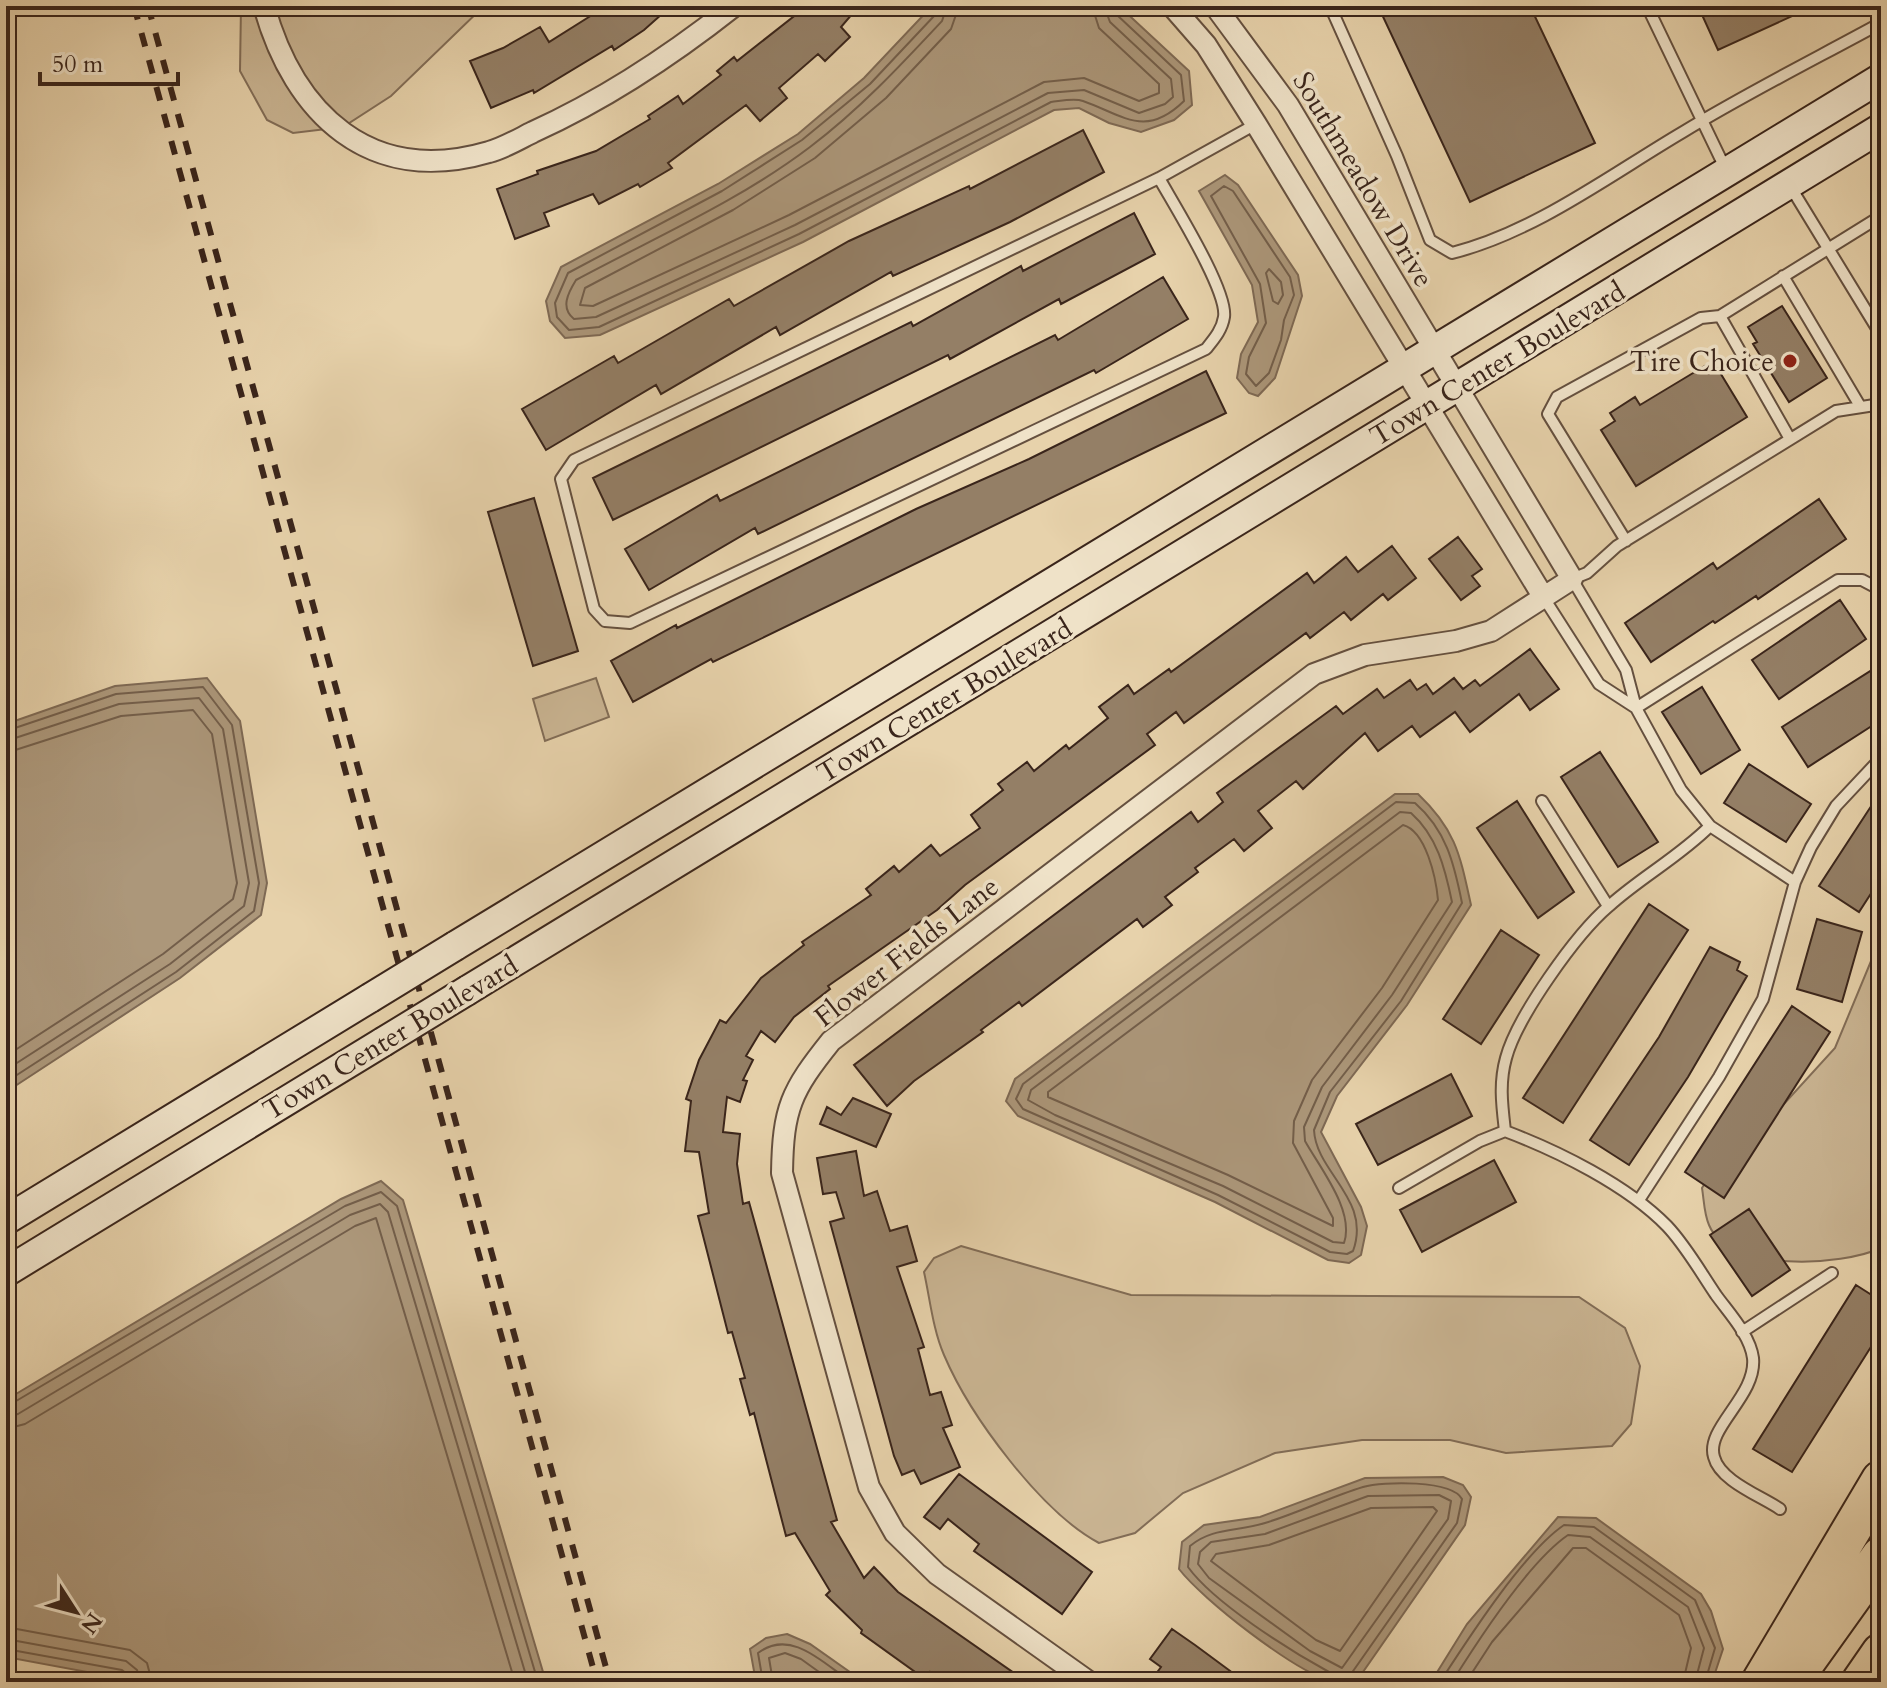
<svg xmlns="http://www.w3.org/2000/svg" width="1887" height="1688" font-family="Cardo,serif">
<rect width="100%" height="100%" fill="#e7d2ab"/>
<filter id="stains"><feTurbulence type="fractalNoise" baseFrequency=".0025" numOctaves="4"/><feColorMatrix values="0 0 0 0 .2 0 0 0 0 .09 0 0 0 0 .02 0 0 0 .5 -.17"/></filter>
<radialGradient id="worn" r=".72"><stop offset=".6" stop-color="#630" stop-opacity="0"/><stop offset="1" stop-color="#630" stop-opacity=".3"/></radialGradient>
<path fill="#cab593" stroke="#826d57" stroke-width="2" d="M241 6H484L391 96 343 127 293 133 267 120 240 71Z
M596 678 609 717 545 741 533 699Z
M1881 937V1248C1842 1266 1729 1273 1709 1225 1704 1214 1704 1200 1702 1188L1725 1153 1763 1127 1835 1048Z
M961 1246 1131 1295 1579 1297 1625 1328 1640 1366 1631 1424 1612 1446 1506 1453 1450 1440H1362L1275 1453 1183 1493 1135 1533 1099 1543C1041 1512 970 1416 944 1355 933 1330 930 1299 924 1272L934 1258Z"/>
<path fill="#ac977a" stroke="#7e6954" stroke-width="2" d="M932 6H1119L1189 71 1192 105 1174 120 1141 132 1109 123 1079 108 1054 110 803 242 600 335 565 338 550 321 546 301 561 267 718 184 798 134 864 78Z
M1225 175 1238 185 1298 275 1302 296 1275 378 1258 396 1249 393 1237 378 1241 354 1258 322 1252 285 1199 191Z
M207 678 240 721 267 883 261 915 180 978 6 1092V724L115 686Z
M1395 794H1418C1456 830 1460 855 1471 905L1407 1005 1337 1096 1321 1132 1361 1207 1367 1226 1361 1255 1349 1263 1328 1260 1215 1202 1018 1116 1006 1101 1015 1079Z
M381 1181 403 1200 546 1682H141L6 1657V1400L341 1199Z
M1443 1477 1463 1485 1471 1497 1465 1525 1356 1682C1348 1682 1338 1684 1331 1681 1294 1671 1203 1600 1179 1569L1182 1542 1204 1525 1260 1517 1365 1478Z
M1558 1517 1596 1518 1701 1594 1711 1611 1723 1649 1712 1682H1431L1467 1624Z
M787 1634 810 1644 864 1682H756L750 1649 766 1638Z"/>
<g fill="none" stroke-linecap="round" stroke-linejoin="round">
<path stroke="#735e4a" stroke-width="2" d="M937 6 935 15 870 84 802 140 722 191 568 273 555 303 557 317 569 330 599 327 799 234 1051 102C1061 101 1074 98 1083 101 1123 115 1145 139 1184 101L1181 75 1117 15 1114 6
M947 6 942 21C900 66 859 110 810 147 739 201 654 238 576 280 568 293 560 308 574 319L596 317 795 225 1048 93 1084 90 1139 113 1165 104 1173 97 1171 79 1110 22 1104 6
M959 6 951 29 886 98 815 158 733 210 585 288 580 305 593 306 789 215 1044 82 1084 78 1139 101 1159 93V84L1099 28 1092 6
M1224 186 1233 191 1290 277 1294 295 1284 320 1281 340 1269 373 1256 386 1246 374 1249 357 1266 323 1260 284 1211 196Z
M1269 269 1281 282 1283 295 1278 304 1273 301 1266 273Z
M6 731 116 694 203 687 232 725 259 883 254 911 176 972 6 1082
M6 741 119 704 199 698 223 729 249 883 244 906 170 964 6 1070
M6 753 121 716 193 710 212 734 237 883 233 899 163 954 6 1056
M1396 802 1415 803C1446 830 1454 863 1462 903L1401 1001 1330 1092 1314 1130C1316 1173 1372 1199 1353 1251L1347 1254 1330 1252 1218 1195 1023 1109 1016 1099 1023 1084Z
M1400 812 1411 813C1437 836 1445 868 1452 902L1392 995 1322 1087 1304 1127 1305 1141C1320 1168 1355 1211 1344 1243L1333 1242 1223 1186 1055 1115 1028 1100 1031 1090Z
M1403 825C1426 831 1436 878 1438 900L1382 988 1312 1080 1294 1121 1293 1143 1333 1218V1226L1228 1175 1048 1097V1092Z
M6 1407 345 1206 381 1192 397 1206 538 1682
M6 1417 18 1414 350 1215 380 1204 388 1212 528 1682
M6 1429 25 1424 355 1226 376 1218 515 1682
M1439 1495 1451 1501 1448 1519 1342 1668 1310 1651 1209 1578 1198 1564 1200 1552 1211 1542 1265 1534 1368 1496Z
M1371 1508 1433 1507 1437 1511 1340 1651 1316 1640 1211 1561 1216 1554 1269 1545Z
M6 1627 130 1650 147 1663 152 1682
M6 1639 126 1661 137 1670 140 1682
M6 1649 122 1670 128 1675 129 1682
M763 1682 758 1653C791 1628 823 1663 851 1682
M773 1682 769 1658 785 1653 801 1659 833 1682
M1333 1682 1329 1672C1289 1650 1214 1603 1188 1567L1190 1546C1213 1527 1237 1532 1265 1523 1298 1513 1330 1497 1363 1487 1383 1481 1452 1480 1462 1499L1457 1523 1351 1674 1350 1682
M1440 1682C1468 1639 1523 1553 1564 1525L1594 1527 1695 1600 1715 1648 1705 1682
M1452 1682C1477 1642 1530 1561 1568 1535L1590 1537 1688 1607 1704 1648 1695 1682
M1466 1682 1492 1642 1573 1548H1586L1679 1615 1691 1648 1683 1682"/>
</g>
<path fill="#947f66" stroke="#3a251b" stroke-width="2" d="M586 6H671L644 30 614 50 612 46 534 93 533 90 491 108 470 61 503 48 540 27 549 42 592 15Z
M807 6H859L841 27 850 37 825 61 818 54 779 88 787 98 760 121 746 105 668 163 672 168 640 187 638 184 599 204 593 194 544 213 549 226 515 239 497 189 538 174 537 171 596 151 650 119 648 116 678 96 683 104 721 75 717 71 734 57 737 61Z
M1378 6H1530L1595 143 1470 202Z
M1698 6H1814L1718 50Z
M1083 130 1104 172 1010 222 893 276 891 272 780 335 776 327 661 394 656 385 546 450 522 409 614 356 618 363 729 299 734 306 849 241 969 186 970 189Z
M1134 213 1155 254 1061 304 1059 299 950 359 948 355 613 520 593 478 911 322 913 326 1021 266 1023 271Z
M1163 277 1188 319 1096 373 1094 370 758 534 755 528 649 590 625 549 717 495 720 501 1055 335 1058 340Z
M1782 306 1827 378 1789 402 1753 344 1757 342 1748 327Z
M1713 361 1747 417 1636 486 1601 430 1615 421 1610 413 1635 397 1640 405Z
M1206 371 1226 413 713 662 711 659 633 702 611 661 676 625 677 628 916 509 1029 459Z
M534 498 578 651 533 666 488 512Z
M1819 499 1846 539 1758 599 1756 596 1715 623 1713 621 1651 662 1625 623 1713 563 1717 569Z
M1458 537 1482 569 1472 576 1480 586 1461 600 1429 559Z
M1392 546 1416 578 1388 600 1383 594 1351 620 1344 612 1310 638 1306 633 1184 723 1176 712 1147 734 1155 745 965 885 937 910 828 986 830 989 794 1017 775 1042 761 1031 746 1056 753 1060 743 1080 747 1081 740 1102 727 1097 723 1132 740 1134 737 1164 743 1204 749 1202 805 1405 837 1520 831 1522 864 1578 874 1567 898 1592 1027 1682H944L930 1672 925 1679 861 1633 862 1630 826 1595 830 1591 795 1533 786 1536 754 1413 750 1415 740 1379 745 1378 732 1332 728 1333 698 1216 709 1213 699 1152 685 1151 691 1101 686 1099 699 1060 720 1020 726 1023 761 978 804 945 802 942 871 895 866 889 894 866 899 872 931 845 940 856 980 828 971 815 1003 790 998 784 1027 762 1034 771 1066 745 1069 749 1108 718 1099 707 1128 685 1134 694 1169 669 1171 672 1307 573 1314 583 1346 557 1358 572Z
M1840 600 1866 639 1779 699 1752 660Z
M1530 649 1559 689 1530 710 1519 694 1470 732 1455 712 1420 737 1412 726 1378 751 1365 733 1303 789 1296 781 1258 811 1272 828 1244 851 1234 839 1195 868 1198 872 1165 897 1172 905 1143 927 1137 919 1022 1006 1019 1002 981 1030 983 1032 914 1081 887 1106 854 1065 1191 812 1198 822 1223 802 1217 793 1336 706 1343 714 1377 689 1384 698 1410 680 1417 690 1426 684 1433 694 1454 678 1463 689 1475 680 1480 686Z
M1872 670 1881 684V720L1808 767 1782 727Z
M1702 687 1740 750 1701 774 1662 712Z
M1600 752 1658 842 1618 867 1561 777Z
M1749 764 1811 804 1786 842 1724 803Z
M1881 791V878L1859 912 1819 886Z
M1517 801 1574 892 1538 918 1477 828Z
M1649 904 1688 930 1563 1123 1523 1098Z
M1817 919 1862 932 1842 1002 1797 989Z
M1501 930 1539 955 1481 1044 1443 1019Z
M1710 947 1740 962 1737 970 1747 976 1688 1077 1629 1165 1590 1140 1659 1037Z
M1792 1006 1830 1032 1724 1198 1685 1172Z
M1451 1074 1472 1116 1378 1165 1356 1124Z
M853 1098 891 1114 876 1147 820 1124 827 1107 841 1115Z
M856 1151 864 1196 877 1191 890 1231 907 1226 917 1261 897 1267 924 1347 918 1349 930 1395 941 1392 952 1425 943 1428 960 1467 921 1484 914 1470 902 1475 894 1456 830 1222 844 1218 836 1192 823 1194 817 1158Z
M1494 1160 1516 1202 1422 1252 1400 1210Z
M1749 1209 1790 1270 1752 1296 1710 1235Z
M1856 1285 1881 1301V1331L1792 1472 1753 1449Z
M959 1474 1092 1572 1062 1614 974 1551 979 1544 948 1519 940 1529 924 1517Z
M1172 1629 1195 1645 1245 1682H1150L1161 1667 1150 1659Z"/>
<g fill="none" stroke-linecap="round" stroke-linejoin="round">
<g stroke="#65503f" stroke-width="14">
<path id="service" d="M1330 6 1397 156 1430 240 1452 253C1535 232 1610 175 1683 132 1747 93 1815 59 1881 23
M1647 6 1726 170
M1159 178C1174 205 1228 291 1224 317 1222 330 1214 339 1206 349L630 623 605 621 594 609 561 479 574 460 1159 178 1256 124
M1790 186 1881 335
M1783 276 1860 406
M1790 439 1720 316 1881 216
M1626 541 1548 414 1557 397 1701 318 1720 316
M1544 598 1599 684 1636 708
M1636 708 1838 580H1862L1881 590
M1542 801 1608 906
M1795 882 1710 826 1681 790 1636 708 1626 670 1572 579 1587 573 1617 546 1836 411 1881 404
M1505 1131C1502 1105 1499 1083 1506 1058 1517 1017 1576 934 1609 906 1641 877 1679 857 1710 826
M1399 1188 1480 1141 1505 1131C1558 1151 1627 1185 1667 1226 1686 1246 1701 1273 1716 1295 1729 1313 1750 1335 1753 1358 1757 1396 1705 1428 1714 1457 1720 1481 1761 1496 1780 1509
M1639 1200 1719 1077 1763 999 1795 882 1811 847 1836 806 1881 758
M1742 1332 1832 1273"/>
</g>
<g stroke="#65503f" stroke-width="24">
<path id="minor" d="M264 6C294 114 370 187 489 152 504 148 519 139 533 132 606 99 672 55 734 6
M1172 6 1206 45 1256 124 1544 598
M1089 1682 937 1574 895 1533 869 1487 782 1173C783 1108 791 1091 831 1041L1314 674 1365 655 1456 641 1491 631 1572 579 1288 105 1215 6"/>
</g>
<g stroke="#3a251b" stroke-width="32">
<path id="secondary" d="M455 946 1881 78
M468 990 1881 128
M6 1220 370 998
M6 1272 383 1042"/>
</g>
<g stroke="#3a251b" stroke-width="42">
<path id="motorway" d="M1761 1682 1881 1480
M1791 1682 1881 1556
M1861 1682 1881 1653"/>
</g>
<use href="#service" stroke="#efe2c8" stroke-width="10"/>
<use href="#minor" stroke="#efe2c8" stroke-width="20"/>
<use href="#secondary" stroke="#efe2c8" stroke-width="28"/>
<use href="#motorway" stroke="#e7d2ab" stroke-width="38"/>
<path stroke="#3a251b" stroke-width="6" stroke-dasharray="14 14" stroke-linecap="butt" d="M134 6 597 1682
M148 6 610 1682"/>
<g stroke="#3a251b" stroke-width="32" stroke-linecap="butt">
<path id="secondary-bridge" d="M370 998 455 946
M383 1042 468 990"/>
</g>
<use href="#secondary-bridge" stroke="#efe2c8" stroke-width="28"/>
</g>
<circle fill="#8f2418" stroke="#efe2c8" stroke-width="3" cx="1790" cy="361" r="8"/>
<g text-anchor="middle" stroke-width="7" stroke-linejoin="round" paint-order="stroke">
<g font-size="28" fill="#3a251b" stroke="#efe2c8">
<text transform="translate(1364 179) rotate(59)" y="10">Southmeadow Drive</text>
<text transform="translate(1497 363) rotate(-31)" y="10">Town Center Boulevard</text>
<text transform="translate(944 700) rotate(-31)" y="10">Town Center Boulevard</text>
<text transform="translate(906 951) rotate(-38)" y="10">Flower Fields Lane</text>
<text transform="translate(390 1037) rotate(-31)" y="10">Town Center Boulevard</text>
</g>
<g font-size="28" fill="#3a251b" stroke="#efe2c8" text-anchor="end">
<text x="1774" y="371">Tire Choice</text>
</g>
</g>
<rect width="1887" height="1688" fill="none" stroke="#e7d2ab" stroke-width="32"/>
<rect x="8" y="8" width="1871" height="1672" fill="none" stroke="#3a251b" stroke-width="4"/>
<rect x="16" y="16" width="1855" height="1656" fill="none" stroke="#3a251b" stroke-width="2"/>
<g transform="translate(76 1612) rotate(126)" stroke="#efe2c8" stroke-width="6" paint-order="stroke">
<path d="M0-6L14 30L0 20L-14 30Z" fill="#3a251b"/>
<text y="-12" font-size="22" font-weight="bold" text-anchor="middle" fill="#3a251b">N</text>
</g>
<path d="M40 72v12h138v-12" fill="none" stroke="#3a251b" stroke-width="4"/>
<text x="52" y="72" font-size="24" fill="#3a251b" stroke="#efe2c8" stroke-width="6" paint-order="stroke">50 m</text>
<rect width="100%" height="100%" filter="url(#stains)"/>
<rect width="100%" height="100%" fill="url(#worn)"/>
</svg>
